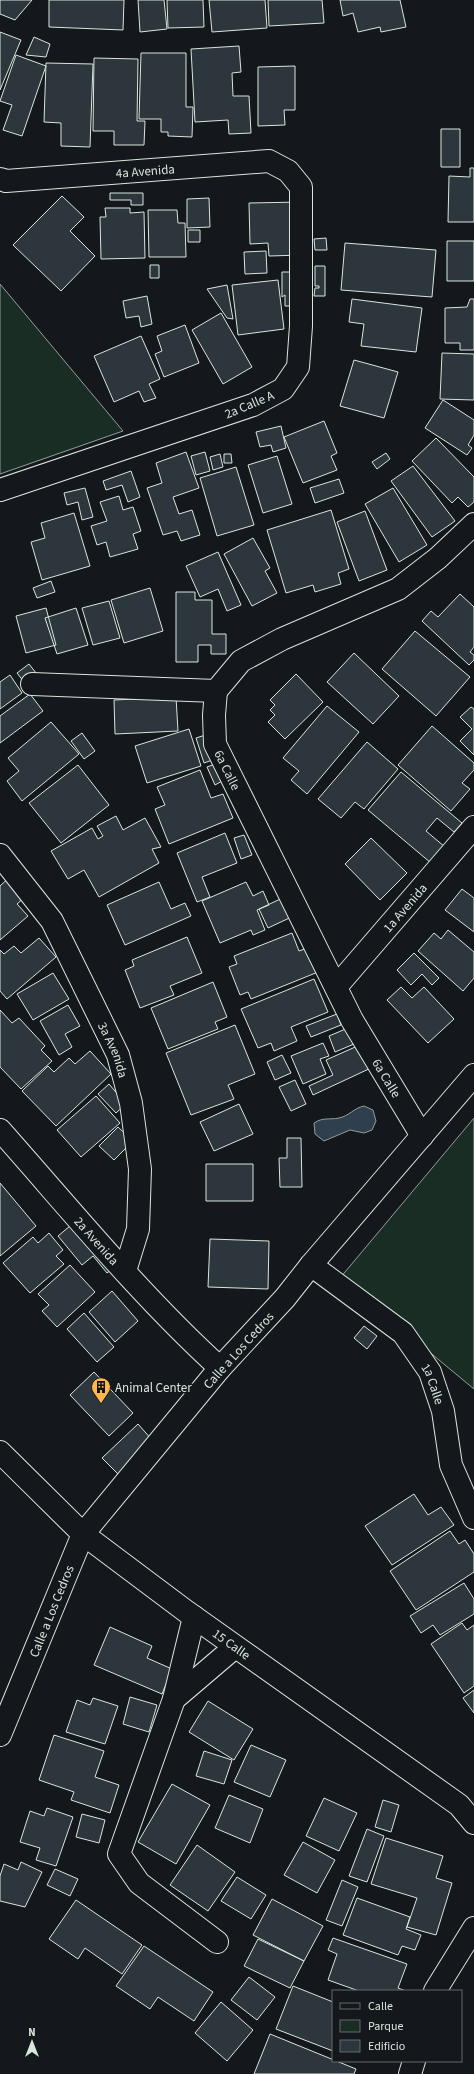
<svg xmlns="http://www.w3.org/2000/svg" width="474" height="2074" font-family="'Source Sans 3',sans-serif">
<rect width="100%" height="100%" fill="#14181c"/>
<path fill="#1a2d24" stroke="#939e99" d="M0 284 123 431 0 474Z
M474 1118V1389L340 1278Z"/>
<path fill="#2f3f4d" stroke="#939e99" d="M364 1106 373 1110 376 1121 372 1130 364 1133 350 1130 324 1141 315 1134 314 1123C323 1117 329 1120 339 1118 349 1116 354 1108 364 1106Z"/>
<path fill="#2c363c" stroke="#d8e6dc" d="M0 0H32L15 20 0 14Z
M49 0H124L123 30 49 27Z
M138 0H164L167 29 140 32Z
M167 0H203L204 27 168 28Z
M209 0H265L267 28 212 32Z
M268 0H322L324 23 269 26Z
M340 0H400L406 27 381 32 380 27 358 32 353 13 343 16Z
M0 32 21 40 0 90Z
M34 37 50 44 46 57 26 55Z
M239 46 241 72 232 73 233 96H249L251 133 229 134 228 120 195 122 191 49Z
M141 53H186V107H193L192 137 168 136V132H161V119H139Z
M16 55 46 66 22 136 3 130 12 105 0 101Z
M94 58 138 59 137 121H145L144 145H114V131H93Z
M46 63 93 64 90 147 61 146V123L44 122Z
M295 66V110H284L285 125 258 126V67Z
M441 129H460V167H441Z
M470 168H474V222H448L449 176 470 177Z
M110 193H143V205H131V200H110Z
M62 196 84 217 70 231 95 256 61 291 13 245Z
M209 198 210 227 187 228V199Z
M301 202 303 255 269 256 268 243 250 244 249 203Z
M105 208H130V213L144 212 145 258 101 259 100 217H106Z
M148 210H177L178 223H185L186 257H149Z
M188 230H200V242H188Z
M326 238 327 250H315L314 239Z
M447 241H474V281H447Z
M345 243 436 250 432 297 341 290Z
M266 251 267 273 245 274 244 252Z
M150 265H159V278H150Z
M315 266H325V296H314L315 288H319V286H315Z
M282 272H303V306H285V295L282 297Z
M278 280 284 329 238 335 232 285Z
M227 285 233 319 227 318 207 289Z
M147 296 152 324 141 327 139 316 126 318 123 301Z
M352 299 422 308 416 352 361 346 364 324 349 322Z
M470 299H474V350H460V343H445V308L467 307Z
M221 313 252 367 223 384 192 330Z
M185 325 199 363 164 377 155 354 162 351 157 336Z
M141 336 160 379 149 384 156 398 144 402 139 391 114 402 94 356Z
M442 353 474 354V400L440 399Z
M354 360 398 372 384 418 340 406Z
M443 400 474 420V435L468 445 472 448 467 455 425 428Z
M324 421 337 453 331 456 337 470 303 483 284 437Z
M281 426 286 448 273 452 271 445 260 447 256 432Z
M436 438 474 477V502L468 507 458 497 452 503 412 461Z
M186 452 199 488 173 497 179 514 192 510 200 535 181 541 177 531 163 535 147 488 162 483 156 463Z
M205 452 210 471 196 475 191 456Z
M386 453 390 459 377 469 372 462Z
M220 454 223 467 213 470 210 457Z
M224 454H231L232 463H224Z
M277 456 292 504 263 513 248 465Z
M413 466 455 521 432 537 391 481Z
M236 467 254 525 217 536 200 478Z
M131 471 140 497 128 502 122 485 106 490 103 481Z
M339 479 344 493 315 503 310 488Z
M85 488 93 517 82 520 78 502 67 505 64 493Z
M393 488 427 545 399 562 365 504Z
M119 496 123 510 133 507 141 531 133 534 138 549 110 557 106 542 97 545 91 526 107 521 100 502Z
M331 510 349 569 338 573 341 584 315 592 313 585 286 593 267 530Z
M365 511 387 570 359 581 337 522Z
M74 513 90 566 42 580 31 542 45 538 41 523Z
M253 538 270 568 265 571 277 593 252 606 224 554Z
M218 552 241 605 227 611 218 589 200 597 186 566Z
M51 581 55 592 37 598 33 588Z
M150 588 163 631 124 643 111 600Z
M176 592H195V600H212V634H226V654H211V645H198V662H176Z
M460 594 474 607V647L470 652 474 655V660L469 665 422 621 431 611 438 617Z
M109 601 120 638 93 645 82 608Z
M46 608 56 645 26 653 16 616Z
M76 608 88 645 57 654 45 618Z
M415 631 470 677 436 716 382 669Z
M354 653 399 696 373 724 327 682Z
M29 664 43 682 31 691 17 673Z
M296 674 323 702 285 739 268 722 275 715 270 710 275 705 270 700Z
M10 675 22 693 0 709V682Z
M30 694 43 711 0 743V716Z
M176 697 178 731 115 734 114 700Z
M327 706 359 732 307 794 291 780 299 771 283 758Z
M471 707 474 709V755L460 741 472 729 460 717Z
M51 722 79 754 22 801 7 781 19 771 8 758Z
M432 726 474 763V770L462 783 470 789 451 811 398 765Z
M189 729 201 766 147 783 135 746Z
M221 730 229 754 204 763 196 738Z
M82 733 95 751 84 759 71 741Z
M367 742 398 769 364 809 355 802 341 818 318 799Z
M229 759 224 780 215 785 207 767Z
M78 765 109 805 61 843 29 803Z
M200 770 211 798 223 794 233 818 169 844 155 809 165 805 157 787Z
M401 772 462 823 454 832 437 818 426 831 445 847 431 863 368 810Z
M116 816 123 830 145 818 161 847 152 849 159 863 99 897 84 870 68 879 51 851 92 828 98 839 103 836 97 826Z
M225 833 237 863 202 877 210 897 197 902 177 853Z
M244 835 252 855 241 859 234 838Z
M371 838 407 873 380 900 345 864Z
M11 876 27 895 17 904 28 916 0 940V886Z
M159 882 171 909 185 903 191 916 125 945 107 905Z
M246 882 253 896 263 891 269 905 257 910 265 930 253 935 251 930 220 943 202 901Z
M462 889 474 898V932L445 910Z
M291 894 300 913 268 928 259 909Z
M448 930 474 952V978L463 991 418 951 434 933 441 939Z
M292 933 299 951 313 946 323 970 251 999 248 992 240 995 229 967 237 964 234 956Z
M187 937 202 973 170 986 174 995 140 1008 125 970 134 966 132 960Z
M39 938 56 957 7 999 0 991V950L4 954 14 946 21 953Z
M414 953 439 978 432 985 422 974 411 985 397 970Z
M53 973 69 999 33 1020 17 994Z
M314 979 328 1012 291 1027 297 1041 274 1051 271 1043 258 1048 241 1009Z
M213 982 227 1017 215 1022 218 1029 168 1049 151 1008Z
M401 987 412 998 424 987 454 1019 428 1043 387 1000Z
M68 1005 80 1026 65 1034 72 1047 59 1055 40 1021Z
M0 1010 12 1023 19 1018 45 1046 41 1050 52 1061 21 1089 0 1067Z
M337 1014 341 1025 311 1037 306 1026Z
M235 1025 255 1074 228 1085 234 1099 191 1115 166 1053Z
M348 1028 354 1044 335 1052 329 1036Z
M323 1043 329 1056 320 1059 326 1074 303 1084 291 1056Z
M362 1044 373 1067 313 1095 309 1086 333 1075 326 1060Z
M90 1051 111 1074 56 1126 22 1091 48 1066 54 1072 69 1058 75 1064Z
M282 1055 291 1073 275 1080 267 1062Z
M295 1080 306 1104 291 1111 279 1087Z
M109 1084 126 1104 116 1113 98 1094Z
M96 1096 120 1123 81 1157 57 1130Z
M239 1104 253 1134 214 1151 200 1122Z
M118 1127 133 1141 114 1160 99 1146Z
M287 1138H301L302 1187H280L279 1158H287Z
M206 1164H253V1201H206Z
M0 1183 36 1226 0 1256Z
M82 1216 120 1263 107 1273 93 1256 82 1265 58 1236Z
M49 1233 63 1250 56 1256 64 1264 30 1293 3 1263 33 1237 38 1243Z
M210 1239 269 1241 268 1289 208 1287Z
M70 1265 95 1292 57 1327 42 1311 49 1305 38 1294Z
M112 1291 138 1321 115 1342 89 1312Z
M84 1313 114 1347 97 1362 67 1329Z
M364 1326 377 1336 367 1349 354 1338Z
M94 1372 133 1413 109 1436 70 1395Z
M138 1424 153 1441 118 1474 102 1458Z
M414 1494 428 1515 441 1507 454 1525 392 1565 365 1526Z
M450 1531 459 1544 465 1540 474 1554V1572L416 1610 390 1571Z
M464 1583 474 1599V1614L440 1635 433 1625 421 1633 410 1616Z
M462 1623 467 1630 474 1625V1686L464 1693 431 1644Z
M110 1627 152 1646 147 1658 172 1669 162 1694 94 1665Z
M474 1690V1713L463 1698Z
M130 1697 157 1705 149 1732 123 1724Z
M93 1698 118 1706 105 1744 66 1732 77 1700 90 1705Z
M208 1701 253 1729 234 1760 189 1732Z
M54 1735 104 1751 95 1777 119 1785 110 1813 71 1800 74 1792 39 1780Z
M251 1745 286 1760 270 1797 234 1782Z
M204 1751 232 1760 224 1784 196 1776Z
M172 1784 210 1805 176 1864 138 1842Z
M229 1795 263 1809 250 1843 215 1828Z
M324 1798 357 1813 339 1851 306 1836Z
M383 1800 399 1805 391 1832 375 1827Z
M47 1808 73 1817 56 1866 36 1860 40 1848 20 1842 30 1811 44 1816Z
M82 1814 105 1820 99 1843 76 1837Z
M367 1829 384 1836 367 1882 349 1876Z
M386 1838 443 1856 436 1878 452 1883 436 1935 407 1927 417 1898 371 1884Z
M303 1842 335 1860 317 1893 284 1875Z
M197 1845 235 1872 208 1911 170 1885Z
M21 1862 42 1872 25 1907 0 1901V1876L4 1864 18 1870Z
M55 1869 78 1879 70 1896 47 1885Z
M237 1877 266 1895 251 1919 221 1901Z
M342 1880 358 1887 342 1926 326 1920Z
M357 1898 410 1917 406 1929 421 1935 415 1950 402 1946 398 1955 343 1935Z
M272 1899 323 1926 304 1961 253 1935Z
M76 1900 142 1945 122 1974 85 1948 78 1959 49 1939Z
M333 1938 407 1964 398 1988 406 1991H359L328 1980 337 1954 328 1950Z
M258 1939 304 1961 290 1988 244 1966Z
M144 1946 213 1992 194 2021 158 1997 150 2009 116 1986Z
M249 1977 275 1997 257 2020 231 2000Z
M293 1986 333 2002V2051L276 2029Z
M221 2002 253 2030 227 2061 195 2033Z
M270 2034 356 2069 354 2074H254Z"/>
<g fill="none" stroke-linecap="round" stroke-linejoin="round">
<g stroke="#d8e6dc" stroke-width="24">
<g id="street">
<path id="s1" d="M0 179 6 181 269 161 288 171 301 187V326L298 367 283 389 253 405 0 490"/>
<path d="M32 684 216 691"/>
<path id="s2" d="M216 691 214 715 215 744 352 1020 422 1136"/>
<path d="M216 691 241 661 282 639 398 589 438 558 474 524"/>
<path id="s3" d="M0 855 52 921 118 1055 131 1103 140 1169 138 1229 125 1271"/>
<path id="s4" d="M336 987 474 827"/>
<path id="s5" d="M0 1130C71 1210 140 1295 220 1368"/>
<path id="s6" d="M311 1265 403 1333 430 1372 443 1411 451 1465 474 1518"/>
<path d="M0 1452 83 1534 0 1735"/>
<path d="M194 1617 174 1699 119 1854 139 1883 217 1942"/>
<path d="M174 1699 235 1647"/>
<path d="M435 1991 474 1928"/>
<path d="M410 2074 414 2061"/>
</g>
</g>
<g stroke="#d8e6dc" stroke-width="24">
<g id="secondary">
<path id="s7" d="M474 1075 311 1265 285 1298 220 1368 83 1534 187 1612 459 1805 474 1823"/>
</g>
</g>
<use href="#street" stroke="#14181c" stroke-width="22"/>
<use href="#secondary" stroke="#14181c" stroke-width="22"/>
</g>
<defs>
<g id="building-pin" transform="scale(1)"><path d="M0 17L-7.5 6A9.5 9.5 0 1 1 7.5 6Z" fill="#ffb74d" stroke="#14181c"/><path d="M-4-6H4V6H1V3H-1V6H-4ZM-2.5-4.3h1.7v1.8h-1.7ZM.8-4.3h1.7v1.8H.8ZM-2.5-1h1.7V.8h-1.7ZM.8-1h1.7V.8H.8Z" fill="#111"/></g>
</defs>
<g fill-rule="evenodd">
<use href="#building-pin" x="101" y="1387"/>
</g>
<g text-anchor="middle" stroke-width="3" stroke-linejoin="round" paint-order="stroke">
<g font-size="13" fill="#d8e6dc" stroke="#14181c">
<text dy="5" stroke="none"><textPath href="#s1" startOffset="146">4a Avenida</textPath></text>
<text transform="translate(249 404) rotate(-23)" y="5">2a Calle A</text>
<text dy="5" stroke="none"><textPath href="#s2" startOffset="82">6a Calle</textPath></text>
<text dy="5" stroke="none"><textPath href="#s4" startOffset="105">1a Avenida</textPath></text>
<text dy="5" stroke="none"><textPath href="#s3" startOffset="227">3a Avenida</textPath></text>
<text dy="5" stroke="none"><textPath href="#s2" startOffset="429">6a Calle</textPath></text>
<text dy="5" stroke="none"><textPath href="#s5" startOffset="147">2a Avenida</textPath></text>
<text transform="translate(238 1350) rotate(-48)" y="5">Calle a Los Cedros</text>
<text dy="5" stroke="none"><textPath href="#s6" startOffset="174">1a Calle</textPath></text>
<text transform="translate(51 1611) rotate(-68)" y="5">Calle a Los Cedros</text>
<text dy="5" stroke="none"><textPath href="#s7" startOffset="788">15 Calle</textPath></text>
</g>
<g font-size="13" fill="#d8e6dc" stroke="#14181c" text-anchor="start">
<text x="115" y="1392">Animal Center</text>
</g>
</g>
<rect x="332" y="1990" width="130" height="72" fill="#14181c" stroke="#626a69"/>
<rect x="340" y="2003" width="20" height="6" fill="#14181c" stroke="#626a69"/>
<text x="368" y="2010" font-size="12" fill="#d8e6dc">Calle</text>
<rect x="340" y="2020" width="20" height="12" fill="#1a2d24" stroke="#626a69"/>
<text x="368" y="2030" font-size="12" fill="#d8e6dc">Parque</text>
<rect x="340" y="2040" width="20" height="12" fill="#2c363c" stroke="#626a69"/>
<text x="368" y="2050" font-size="12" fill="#d8e6dc">Edificio</text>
<g transform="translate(32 2042)" stroke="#14181c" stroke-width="3" paint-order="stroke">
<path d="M0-3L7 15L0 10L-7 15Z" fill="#d8e6dc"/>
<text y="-6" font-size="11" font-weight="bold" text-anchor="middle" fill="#d8e6dc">N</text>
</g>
</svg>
